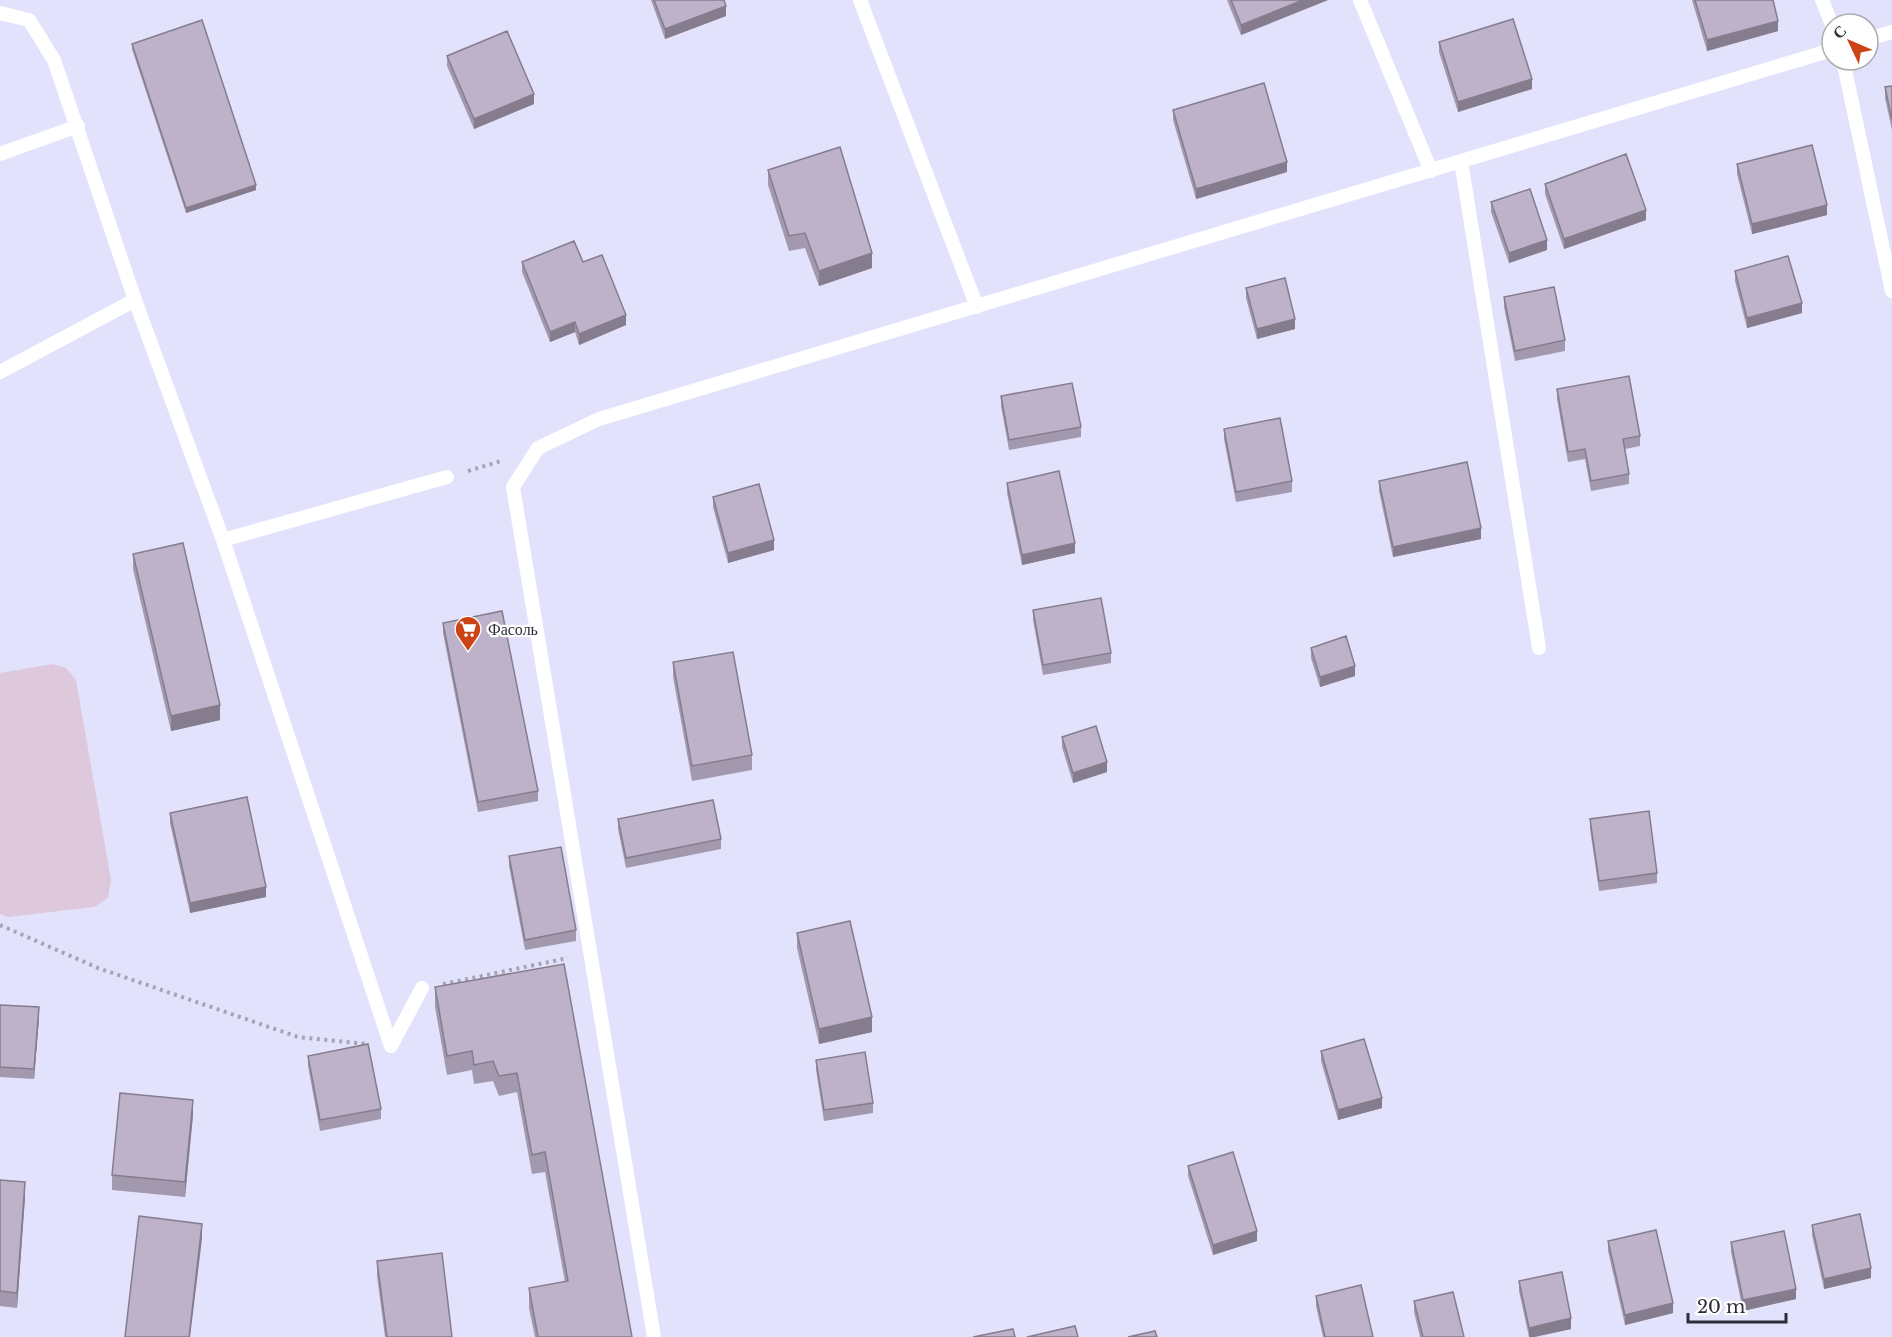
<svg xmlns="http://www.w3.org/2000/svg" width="1892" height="1337" font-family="'Libre Baskerville',serif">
<rect width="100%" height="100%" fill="#e2e2fc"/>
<path fill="#dec8db" d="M53 664 66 668 76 680 111 880 108 898 94 907 8 917 0 914V673Z"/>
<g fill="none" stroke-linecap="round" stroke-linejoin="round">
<path stroke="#a4a4b9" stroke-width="4" stroke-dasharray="3 4.5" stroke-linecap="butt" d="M468 471 501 461
M0 925 98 968 298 1037 366 1044
M443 984 568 958"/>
<path stroke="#fff" stroke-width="14" d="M860 0 977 307
M1360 0 1431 171
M1822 0 1832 25
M0 13 29 20 54 60 135 300 223 540 391 1046 422 988
M1868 39 1892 32
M1843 60 1892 291
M0 154 78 126
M1461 161 1539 648
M0 372 135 300
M223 540 447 477
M654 1337 513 487 538 448 599 419 1832 50"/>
</g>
<path fill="#a399ae" d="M651 0H724L726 16 665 39Z
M1227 0H1328L1241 35Z
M1692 0H1773L1778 31 1707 51Z
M1439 42 1532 89 1458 112 1439 52Z
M132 44 256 190 186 213 132 49Z
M447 56 534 104 474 129 447 66Z
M1892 86V130L1885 98V87Z
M1173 110 1287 172 1196 199 1173 120Z
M1737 164 1827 215 1752 234 1737 174Z
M768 170 872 268 819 286 805 248 789 251 768 185Z
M1545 184 1646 220 1564 249 1545 194Z
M1491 202 1547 250 1509 263 1491 212Z
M522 262H583L626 325 579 345 575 332 550 342 522 272Z
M1735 271 1802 313 1747 328 1735 281Z
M1246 288 1295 329 1257 339 1246 298Z
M1504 297 1565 340V351L1515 361 1504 307Z
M1557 389 1640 436V446L1625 449 1629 474V484L1591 491 1585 459 1568 462 1557 399Z
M1001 396 1081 427V437L1009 450 1001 406Z
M1224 429 1292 481V492L1236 502 1224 439Z
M1379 481 1481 539 1393 557 1379 491Z
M1007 483 1075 553 1022 565 1007 493Z
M713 497 774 550 728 563 713 507Z
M133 554 220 720 171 731 133 569Z
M1033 610 1111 653V663L1043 675 1033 620Z
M443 623 538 791V801L478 812 443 633Z
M1311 648 1355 676 1320 687 1311 658Z
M673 662 752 755V770L692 781 673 677Z
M1062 737 1107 772 1073 783 1062 747Z
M170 813 266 897 190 913 170 823Z
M618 819 721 839V849L626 868 618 829Z
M1590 819 1657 873V883L1599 891 1590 829Z
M509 856 576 930V941L525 950 509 866Z
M797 933 872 1032 819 1044 797 948Z
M564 964 632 1337H535L529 1308V1288L565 1282 545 1172 532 1174 517 1092 499 1096 493 1081 474 1084 472 1070 447 1075 435 1007V987Z
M0 1005 39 1018 34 1079 0 1077Z
M1321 1051 1382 1108 1338 1120 1321 1061Z
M308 1056 381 1109V1119L320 1131 308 1066Z
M816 1060 873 1103V1113L824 1121 816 1070Z
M193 1115 185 1197 112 1190V1175Z
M1188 1166 1257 1241 1213 1255 1188 1176Z
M0 1180 25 1197 17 1308 0 1306Z
M1812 1225 1871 1278 1824 1289 1812 1235Z
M1608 1241 1673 1313 1625 1325 1608 1251Z
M1731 1242 1796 1299 1743 1311 1731 1252Z
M377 1261 452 1337H385L377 1276Z
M1519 1281 1571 1329 1534 1337H1529L1519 1291Z
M1316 1296 1373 1337H1323L1316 1306Z
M1414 1301 1464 1337H1420L1414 1312Z"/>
<path fill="#857d8d" d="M1303 0H1328L1241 35V25Z
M726 6V16L665 39V29Z
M1778 21V31L1707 51V40Z
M1532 79V89L1458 112V102Z
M534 94V104L474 129V119Z
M1287 162V172L1196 199V189Z
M256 185V190L186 213V208Z
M1827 205V215L1752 234V224Z
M1646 210V220L1564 249V239Z
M1547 240V250L1509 263V253Z
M872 253V268L819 286V271Z
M1802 303V313L1747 328V318Z
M626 315V325L579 345V334Z
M1295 319V329L1257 339V329Z
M575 322V332L550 342V332Z
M1481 528V539L1393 557V547Z
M774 540V550L728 563V553Z
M1075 543V553L1022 565V555Z
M1355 666V676L1320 687V677Z
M220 705V720L171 731V716Z
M1107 762V772L1073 783V773Z
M266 887V897L190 913V903Z
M39 1007V1018L34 1079V1069Z
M872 1017V1032L819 1044V1029Z
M1382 1098V1108L1338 1120V1110Z
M193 1100V1115L185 1197V1182Z
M25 1182V1197L17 1308V1293Z
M202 1224V1239L190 1337H189Z
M1257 1231V1241L1213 1255V1245Z
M1871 1268V1278L1824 1289V1279Z
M1796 1289V1299L1743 1311V1300Z
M1673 1303V1313L1625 1325V1315Z
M1571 1318V1329L1534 1337H1529V1328Z"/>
<path fill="#beb2ca" stroke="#857d8d" stroke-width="1.5" d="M654 0H724L726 6 665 29Z
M1231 0H1303L1241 25Z
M1695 0H1773L1778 21 1707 40Z
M1513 19 1532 79 1458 102 1439 42Z
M202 20 256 185 186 208 132 44Z
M507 31 534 94 474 119 447 56Z
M1264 83 1287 162 1196 189 1173 110Z
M1892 86V120L1885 87Z
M1812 145 1827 205 1752 224 1737 164Z
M840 147 872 253 819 271 805 233 789 236 768 170Z
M1626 154 1646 210 1564 239 1545 184Z
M1530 189 1547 240 1509 253 1491 202Z
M574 241 583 262 602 255 626 315 579 334 575 322 550 332 522 262Z
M1788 256 1802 303 1747 318 1735 271Z
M1285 278 1295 319 1257 329 1246 288Z
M1554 287 1565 340 1515 351 1504 297Z
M1629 376 1640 436 1623 439 1629 474 1591 481 1585 449 1568 452 1557 389Z
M1072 383 1081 427 1009 440 1001 396Z
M1280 418 1292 481 1236 492 1224 429Z
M1467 462 1481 528 1393 547 1379 481Z
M1059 471 1075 543 1022 555 1007 483Z
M759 484 774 540 728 553 713 497Z
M183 543 220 705 171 716 133 554Z
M1101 598 1111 653 1043 665 1033 610Z
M502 611 538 791 478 802 443 623Z
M1346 636 1355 666 1320 677 1311 648Z
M733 652 752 755 692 766 673 662Z
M1096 726 1107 762 1073 773 1062 737Z
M247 797 266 887 190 903 170 813Z
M713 800 721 839 626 858 618 819Z
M1649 811 1657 873 1599 881 1590 819Z
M561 847 576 930 525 940 509 856Z
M850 921 872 1017 819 1029 797 933Z
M564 964 632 1337H538L529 1288 568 1281 545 1152 532 1155 517 1073 499 1076 493 1061 474 1065 472 1051 447 1056 435 987Z
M0 1005 39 1007 34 1069 0 1067Z
M1364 1039 1382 1098 1338 1110 1321 1051Z
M368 1044 381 1109 320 1120 308 1056Z
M865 1052 873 1103 824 1110 816 1060Z
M120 1093 193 1100 185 1182 112 1175Z
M1233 1152 1257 1231 1213 1245 1188 1166Z
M0 1180 25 1182 17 1293 0 1291Z
M1860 1214 1871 1268 1824 1279 1812 1225Z
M139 1216 202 1224 189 1337H125Z
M1656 1230 1673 1303 1625 1315 1608 1241Z
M1784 1231 1796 1289 1743 1300 1731 1242Z
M442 1253 452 1337H387L377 1261Z
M1562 1272 1571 1318 1529 1328 1519 1281Z
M1361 1285 1373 1337H1325L1316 1296Z
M1453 1292 1464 1337H1423L1414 1301Z
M1075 1326 1078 1337H1027Z
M1013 1329 1015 1337H973Z
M1155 1331 1157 1337H1128Z"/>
<defs>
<g id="supermarket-pin" transform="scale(1.35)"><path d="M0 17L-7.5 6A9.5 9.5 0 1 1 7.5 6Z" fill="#cc4416" stroke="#fff"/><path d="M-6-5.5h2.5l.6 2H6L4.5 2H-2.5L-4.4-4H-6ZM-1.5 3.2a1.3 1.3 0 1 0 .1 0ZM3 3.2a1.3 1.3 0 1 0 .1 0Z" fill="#fff"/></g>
</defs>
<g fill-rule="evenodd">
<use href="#supermarket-pin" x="468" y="629"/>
</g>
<g text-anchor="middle" stroke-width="4.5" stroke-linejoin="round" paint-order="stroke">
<g font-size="16" fill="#2e2e38" stroke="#fff" text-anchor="start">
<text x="488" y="635">Фасоль</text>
</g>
</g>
<g transform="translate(1850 42) rotate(314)"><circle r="28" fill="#ffffff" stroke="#ababaf" stroke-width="1.5"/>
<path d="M0-4.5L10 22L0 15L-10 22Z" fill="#cc4416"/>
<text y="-9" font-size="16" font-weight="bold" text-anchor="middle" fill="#2e2e38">С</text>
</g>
<path d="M1688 1313v9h98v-9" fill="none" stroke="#2e2e38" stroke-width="3"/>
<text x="1697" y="1313" font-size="18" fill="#2e2e38" stroke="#ffffff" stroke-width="4.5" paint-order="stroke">20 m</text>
</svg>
